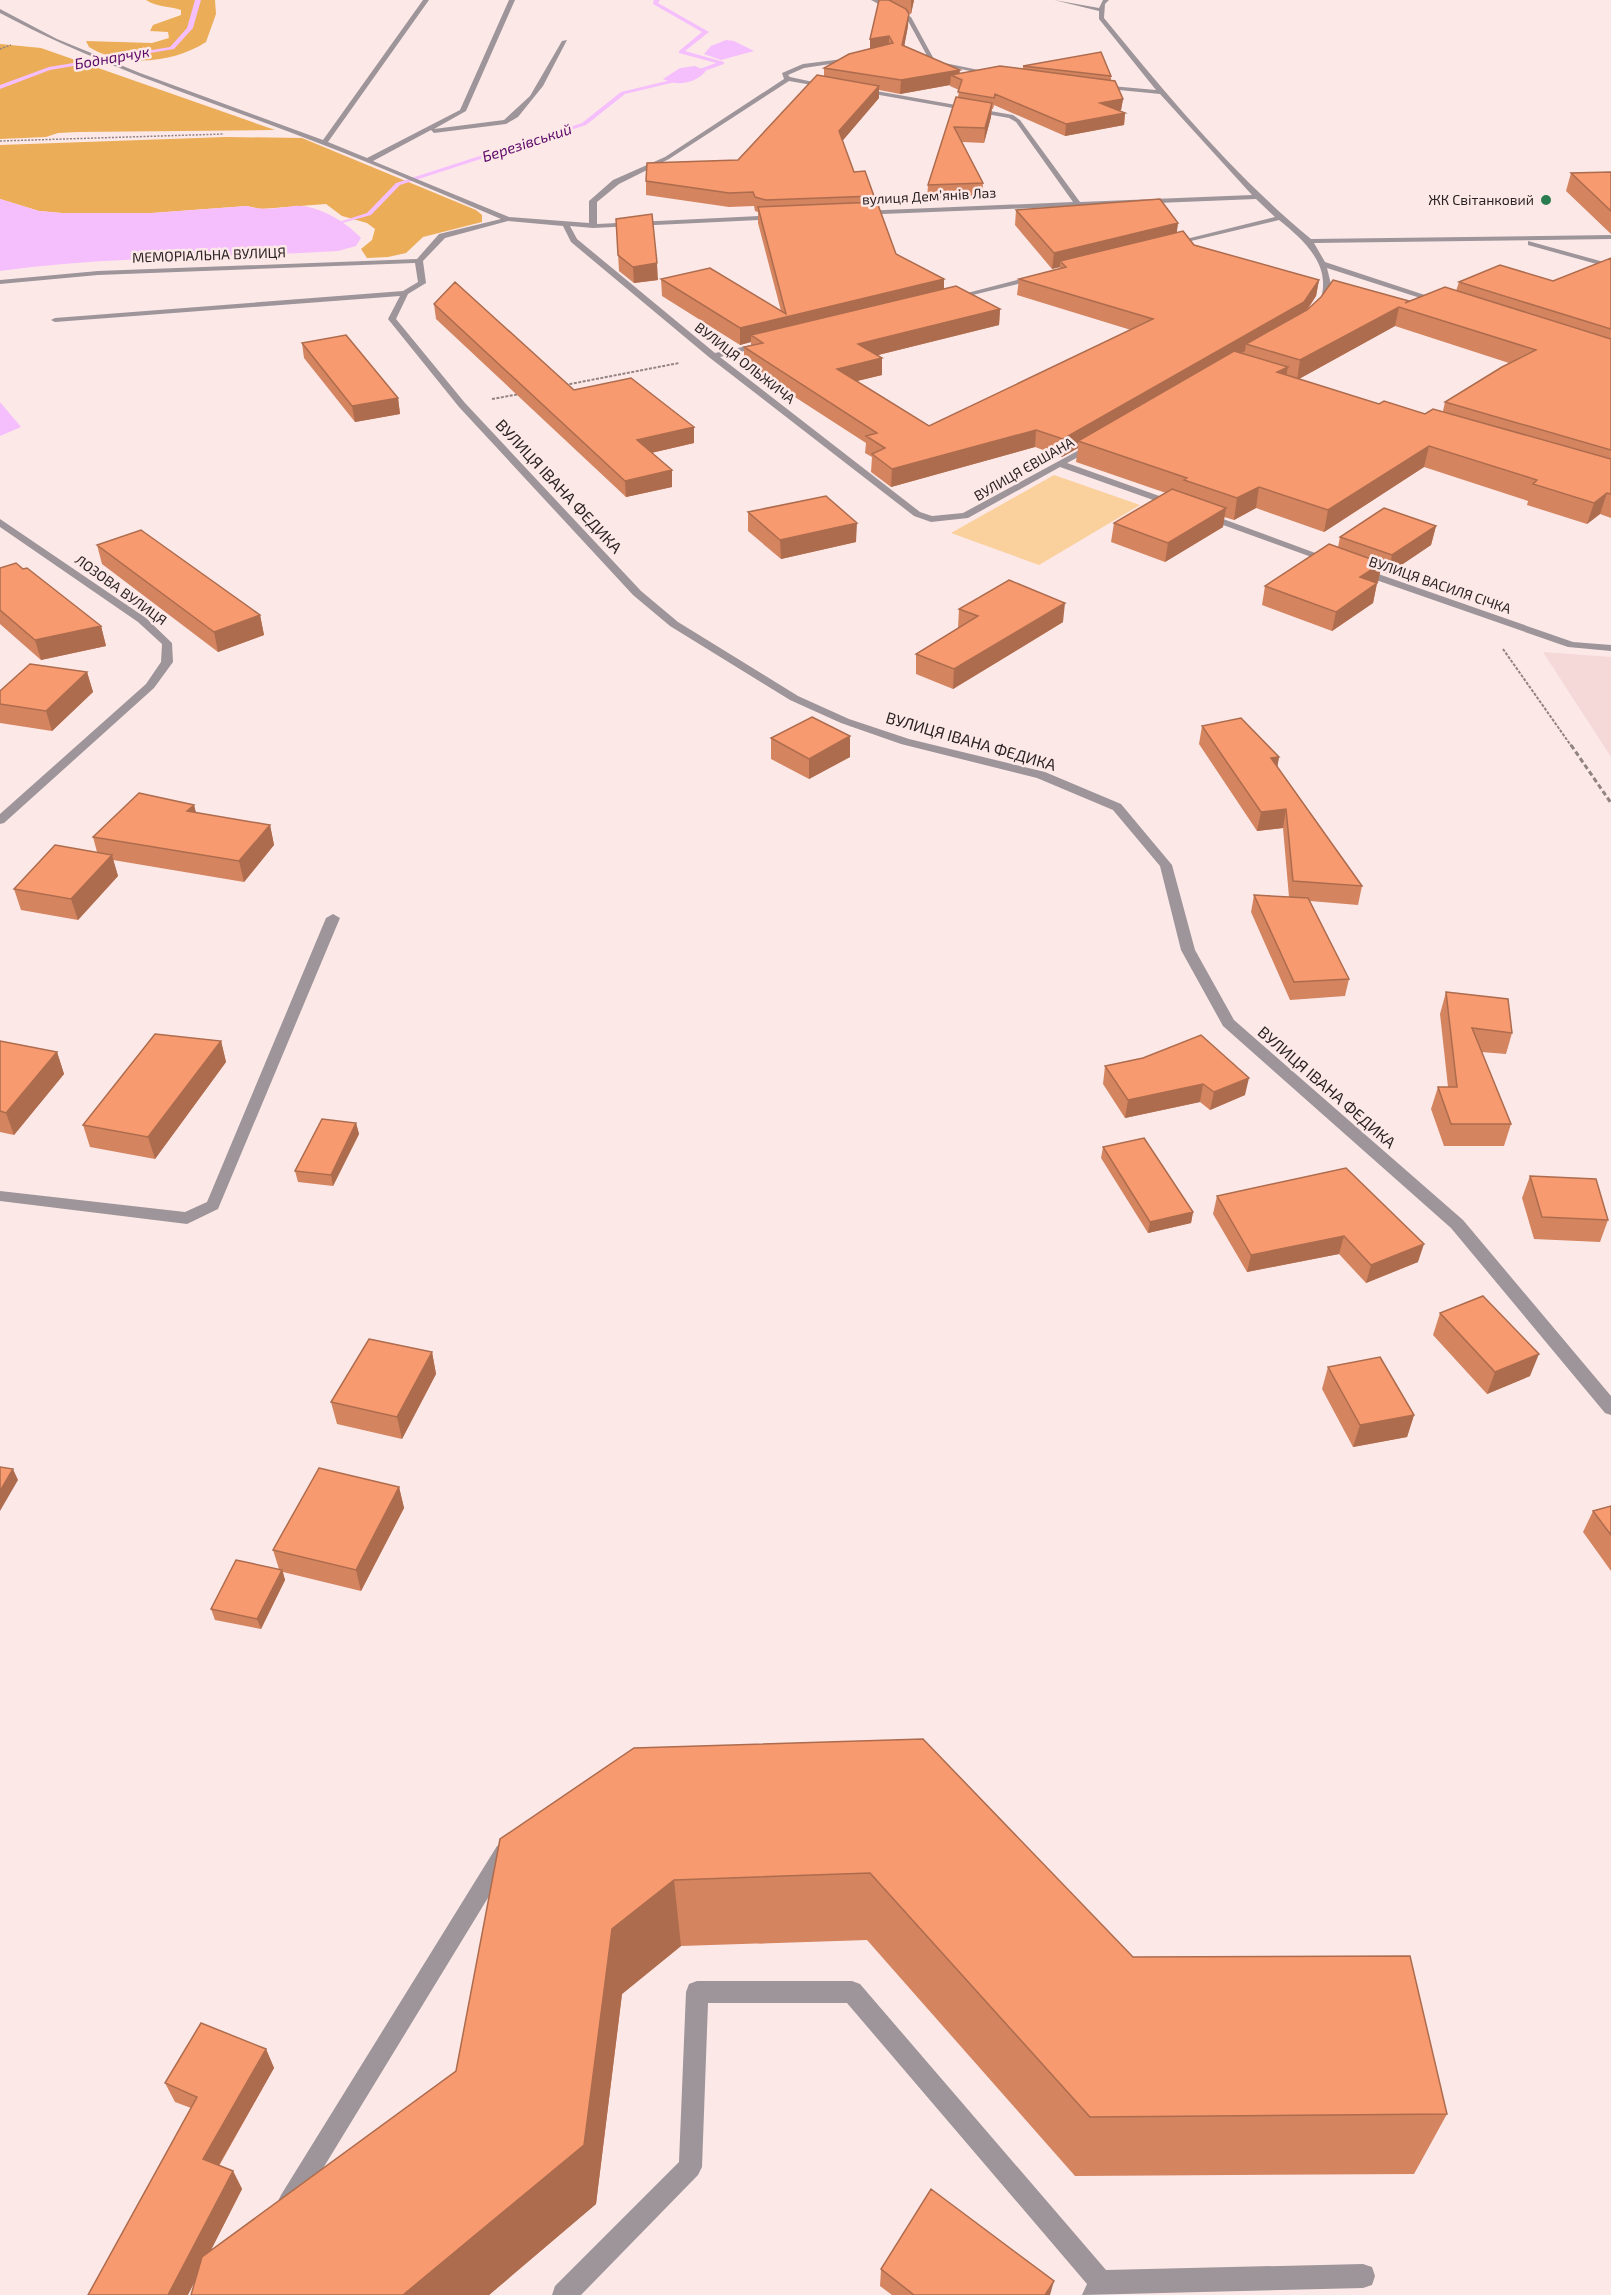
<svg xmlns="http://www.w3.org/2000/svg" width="1611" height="2295" font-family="'Exo 2',sans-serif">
<rect width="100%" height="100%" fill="#fde8e8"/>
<path fill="#f5d8d8" d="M1543 652 1611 657V757Z"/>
<path fill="#fad09c" d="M1054 475 1140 505 1039 565 951 533Z"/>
<path fill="#ebad57" d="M146 0H215L216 14 206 42C174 63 122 68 89 47L86 41 152 43 169 38 168 32 150 31 153 25 181 15V10C170 6 156 7 146 0Z
M0 44 41 48 275 130 78 132 58 133 46 137 0 139Z
M226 137 302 138 476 210 482 215V222L423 237 406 253 388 257 367 258 361 249 372 240 375 229 367 223 342 216 326 204 261 209 247 206 152 213H62L39 211 0 199V145Z"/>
<path fill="#f4bffc" d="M726 40 734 41 754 51 721 60 704 54 711 46Z
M695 66 706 71C696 83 678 87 663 79L680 68Z
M0 199 39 211 62 213H152L247 206C263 211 278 208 294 206 317 204 346 222 361 238L356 246 338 251C225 258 112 256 0 271Z
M0 402 21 427 0 436Z"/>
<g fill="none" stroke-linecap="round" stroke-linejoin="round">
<path fill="#f4bffc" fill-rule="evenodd" d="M195 0H201L193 28 174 49 50 70 0 89V85L49 67 170 47 187 28Z
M654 0H660L658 3 709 32 685 51 724 62V64L671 83 625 94 586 125 400 185 371 215 339 224V222L367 213 396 183 582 123 621 92 667 81 716 63 679 53V51L702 32 653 4Z"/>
<path stroke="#928383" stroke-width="1.5" stroke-dasharray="2 1.5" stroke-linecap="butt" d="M0 49 11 45
M0 141 224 134"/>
<path stroke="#928383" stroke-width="2" stroke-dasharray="3 1.5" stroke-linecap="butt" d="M565 385 679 363
M492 399 520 394
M1503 649 1572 747"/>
<path stroke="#928383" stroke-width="3" stroke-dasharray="5 3" stroke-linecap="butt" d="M1571 745 1611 803"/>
<path fill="#9d9599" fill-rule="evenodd" d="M423 0H429L328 142 367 158 460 110 509 0H515L466 111 434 129 504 120 530 96 562 41 567 40 543 86 518 117 506 124 434 133 431 130 373 161 509 217 589 223V201L613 180 665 157 784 79 782 73 803 64 859 57 857 60 804 68 788 75 790 77 832 86 829 88 789 81 669 159 619 184 597 202V224L777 215 780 219 593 228 570 226 577 239 715 353 765 342V346L720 357 920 512 932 516 963 513 1094 442 1099 445 1097 447 1067 463 1179 503V507H1173L1060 467 968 518 931 522 914 516 710 358 571 242 563 226 508 221 445 238 423 261 426 283 408 294 396 319 465 403 641 591 678 622 798 696 849 719 909 739 1045 772 1121 804 1172 865 1195 950 1234 1020 1463 1220 1611 1396V1415L1605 1413 1451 1228 1223 1026 1181 950 1160 866 1113 810 1037 778 901 744 841 723 790 700 670 626 633 595 459 407 388 319 400 296 55 322 51 320 55 318 403 291 418 282 415 263 98 275 0 284V280L98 271 417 259 439 234 501 219C440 193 381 167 321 144 213 102 103 68 0 13V9L57 39 140 73 323 140Z
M871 0H878L911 17 935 61 998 74 995 76 931 63 907 19Z
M1054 0 1099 8 1103 0H1109L1105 4 1104 18C1168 96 1232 174 1311 239L1611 235V239L1314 243 1325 262 1446 302 1439 304 1327 268 1332 288 1327 304 1323 306 1319 304C1334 267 1305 241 1279 220L1170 246 1166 244 1275 217 1256 199 858 215 861 211 1073 202 1016 122 1009 118 857 91 859 88 1013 115 1020 120 1080 202 1252 195 1160 94 1098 88 1100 85 1156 90 1099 19V11Z
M1528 241 1611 264V268L1528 245Z
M1036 275 1040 277 1039 279 952 300 948 298Z
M1201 513H1207L1337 561 1328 563 1201 517Z
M0 519 146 618 172 643 173 662 154 688 4 823 0 824V814L146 684 161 662 162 644 138 622 0 527Z
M1356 569H1364L1573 642 1611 645V651L1568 647 1356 573Z
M333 914 340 918 218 1209 187 1224 0 1201V1191L185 1212 207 1202 326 918Z
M504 1843 511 1846 514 1853 511 1860 297 2211 289 2215 281 2211 277 2203 281 2195 497 1846Z
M697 1981H852L860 1984 1106 2270 1363 2264 1372 2267 1375 2276 1372 2285 1363 2288 1082 2295 1087 2284 847 2003H708L702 2167 698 2175 581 2295H552L555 2286 679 2162 686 1992 689 1984Z"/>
</g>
<path fill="#d4845f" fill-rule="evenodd" d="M879 0H914L911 14 908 13V26L904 46 960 73 1023 69V66L1111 76V80L1123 99 1121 110 1118 111 1125 113 1124 125 1065 136 994 105 993 109H992L991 117 984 143 962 142 983 183 982 198 927 200 928 185 958 97 959 90 950 86V85L900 94 879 90V98L842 141 854 172 874 196 873 202 896 254 944 289 1000 309 999 325 878 355 882 375 856 381 929 426 1131 330 1017 295 1019 279 1059 269 1060 267 1052 269 1015 225 1016 210 1178 223 1176 233 1194 245 1319 280 1316 296 1308 309 1409 301 1456 291 1459 282 1553 281 1611 258V518L1600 514 1587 524 1527 505 1528 501 1424 467 1324 532 1256 508 1234 520 1224 517 1223 527 1165 562 1111 542 1114 523 1166 493 1076 462 1078 448 1062 457 1035 447 891 487 871 472 872 457 865 453 866 443 744 364V347L751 346V342L740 345 662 296 661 279 781 311 758 223V212L755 211 754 206 729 207 646 195V181L738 160 824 76V68L870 49ZM1395 326 1509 363 1445 402 1443 411 1425 414 1379 404 1299 379Z
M1611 172V234L1566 191 1571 173Z
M616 219 658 280 634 283 619 271Z
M434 304 574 390 694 427V443L651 453 672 470V487L626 497 436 319Z
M302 343 398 398 400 414 355 422 304 358Z
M748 512 856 542 781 559 748 531Z
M1436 526 1431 545 1388 574 1380 571 1378 582 1376 583H1377L1373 603 1332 631 1262 605 1265 586 1338 547 1340 537Z
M97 545 260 615 264 635 218 652 102 564Z
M0 568 101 626 106 646 41 660 0 624Z
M959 609 1063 622 953 689 916 674V654L958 628Z
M87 672 93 692 52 731 0 723V691Z
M1202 726 1279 757 1277 767 1362 886 1358 905 1310 901 1349 979 1345 996 1290 1000 1251 912 1254 895 1289 897 1283 828 1257 831 1199 744Z
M850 736V757L809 779 771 759V738Z
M194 805 196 813 270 825 274 845 244 882 113 860 118 876 78 920 21 910 14 889 97 852 93 837Z
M1446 992 1512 1033 1506 1054 1481 1052 1511 1124 1504 1146H1444L1431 1109 1438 1087H1448L1440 1014Z
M0 1041 57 1052 64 1074 14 1135 0 1132Z
M221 1041 226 1062 155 1159 90 1147 83 1125Z
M1143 1058 1245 1095 1210 1110 1200 1102 1125 1118 1103 1084 1105 1066Z
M356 1123 359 1134 333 1186 298 1182 295 1171Z
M1103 1147 1193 1212 1191 1223 1148 1233 1101 1158Z
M1346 1168 1418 1262 1366 1283 1339 1254 1247 1272 1213 1214 1217 1196Z
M1530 1176 1608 1220 1600 1242 1534 1239 1522 1198Z
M1440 1313 1530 1376 1487 1394 1433 1335Z
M432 1352 436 1374 402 1439 337 1424 331 1402Z
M1328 1367 1414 1415 1407 1437 1353 1447 1322 1389Z
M399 1487 404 1508 361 1591 283 1572 285 1580 261 1629 215 1620 211 1609 279 1569 273 1550Z
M1611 1506V1571L1583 1532 1593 1511Z
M634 1748 1133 1957 1447 2114 1414 2174 1075 2176 867 1940 681 1946 622 1994 596 2204 489 2295H191L195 2281 191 2108 175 2102 165 2083 266 2049 274 2068 219 2166 233 2171 242 2189 211 2250 456 2071Z
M881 2269 1050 2295H892L880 2286Z"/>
<path fill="#ad6c4e" d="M911 0H914L911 14Z
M909 14 908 26 902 58V45Z
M889 36V49L870 52V39Z
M960 70 959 78 951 75 950 85 900 94 901 80Z
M879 86V98L839 145V131Z
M1123 99 1121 110 1099 114 1100 103Z
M992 103 991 117 984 143 985 128Z
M1125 113 1124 125 1065 136 1066 124Z
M1178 223 1176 239 1060 261V267L1052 269 1054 253Z
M657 263 658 280 634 283 633 267Z
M944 279V295L751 335V342L740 345V328Z
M1319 280 1316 296 1301 318 1246 344 1245 351 1085 443 1078 441V448L1062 457 1063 439Z
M1399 307 1395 326 1297 380 1300 360Z
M1000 309 999 325 858 360V344Z
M882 358V375L837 386V369Z
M1288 367 1284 387 1277 372Z
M398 398 400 414 355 422 352 406Z
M694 427V443L638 456 637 440Z
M1036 430 1035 447 891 487 892 469Z
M1429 446 1424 467 1324 532 1328 510Z
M672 470V487L626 497 625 481Z
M1259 487 1256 508 1234 520 1237 498Z
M1607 493 1600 514 1587 524 1594 503Z
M1226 508 1223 527 1165 562 1168 543Z
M857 523 856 542 781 559 780 540Z
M1436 526 1431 545 1388 574 1392 555Z
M1382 563 1378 582 1356 597 1360 577Z
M1377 583 1373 603 1332 631 1336 612Z
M1065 603 1063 622 953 689 954 669Z
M260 615 264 635 218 652 214 632Z
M101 626 106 646 41 660 35 640Z
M87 672 93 692 52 731 46 711Z
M850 736V757L809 779V759Z
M1279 757 1276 775 1271 758Z
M194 805 199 826 187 811Z
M1286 809 1283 828 1257 831 1261 812Z
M270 825 274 845 244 882 239 861Z
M112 855 118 876 78 920 71 899Z
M221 1041 226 1062 155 1159 148 1137Z
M57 1052 64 1074 14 1135 6 1113Z
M1249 1078 1245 1095 1210 1110 1214 1092Z
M1203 1084 1200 1102 1125 1118 1128 1100Z
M356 1123 359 1134 333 1186 331 1175Z
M1193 1212 1191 1223 1148 1233 1150 1222Z
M1344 1236 1339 1254 1247 1272 1251 1255Z
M1424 1244 1418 1262 1366 1283 1371 1265Z
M432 1352 436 1374 402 1439 397 1417Z
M1539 1354 1530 1376 1487 1394 1495 1372Z
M1414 1415 1407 1437 1353 1447 1360 1425Z
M13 1469 18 1480 0 1511V1491Z
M399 1487 404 1508 361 1591 356 1570Z
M282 1570 285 1580 261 1629 257 1619Z
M674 1880 681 1946 622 1994 596 2204 489 2295H403L612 1929Z
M266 2049 274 2068 212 2177 203 2159Z
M233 2171 242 2189 188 2295H168Z
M1054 2281 1050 2295H1045Z"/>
<path fill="#f79a6f" stroke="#ad6c4e" stroke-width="1.5" d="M879 0H889L906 9 909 14 902 45 960 70 901 80 824 68 849 54 893 43 889 36 870 39Z
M1101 52 1111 76 1023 66Z
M1000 66 1115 81 1123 99 1100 103 1125 113 1066 124 995 94 994 98 958 92 962 80 951 75Z
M817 75 879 86 839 131 854 172 865 171 874 196 766 200 755 197 753 192 729 193 646 181 647 163 738 160Z
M956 97 992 103 985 128 954 127 983 183 928 185Z
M1611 172V211L1571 173Z
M1160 199 1178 223 1054 253 1016 210Z
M877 202 896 254 944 279 740 328 661 279 710 268 786 314 758 207Z
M652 214 657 263 633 267 618 255 616 219Z
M1183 231 1194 245 1319 280 1304 302 1063 439 1036 430 892 469 872 454 885 448 866 436 877 433 744 347 763 343 751 335 956 286 1000 309 858 344 882 358 837 369 929 426 1153 319 1019 279 1066 267 1060 261Z
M1611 258V329L1459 282 1500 265 1553 281Z
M1333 280 1409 301 1405 303 1445 287 1611 339V450L1445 402 1502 367 1536 350 1399 307 1300 360 1246 344 1307 310 1321 297Z
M455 282 574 390 631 378 694 427 637 440 672 470 625 481 434 304Z
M346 335 398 398 352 406 302 343Z
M1234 351 1288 367 1277 372 1379 404 1384 401 1425 414 1433 409 1611 459V494L1607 493 1594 503 1533 484 1537 480 1429 446 1328 510 1259 487 1237 498 1184 480 1187 478 1078 441Z
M1172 489 1226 508 1168 543 1114 523Z
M826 496 857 523 780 540 748 512Z
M1384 508 1436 526 1392 555 1340 537Z
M141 530 260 615 214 632 97 545Z
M1329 544 1382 563 1360 577 1377 583 1336 612 1265 586Z
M16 563 23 569 27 568 101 626 35 640 0 610V568Z
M1009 580 1065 603 954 669 916 654 978 616 959 609Z
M30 664 87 672 46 711 0 704V691Z
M812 717 850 736 809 759 771 738Z
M1241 718 1279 757 1271 758 1362 886 1293 881 1286 809 1261 812 1202 726Z
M139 793 194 805 187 811 270 825 239 861 93 837Z
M55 845 112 855 71 899 14 889Z
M1254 895 1308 898 1349 979 1294 982Z
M1446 992 1508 999 1512 1033 1472 1028 1511 1124H1451L1438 1087H1457Z
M155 1034 221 1041 148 1137 83 1125Z
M1201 1035 1249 1078 1214 1092 1203 1084 1128 1100 1105 1066 1143 1058Z
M0 1041 57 1052 6 1113 0 1111Z
M322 1119 356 1123 331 1175 295 1171Z
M1144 1138 1193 1212 1150 1222 1103 1147Z
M1346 1168 1424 1244 1371 1265 1344 1236 1251 1255 1217 1196Z
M1530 1176 1596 1179 1608 1220 1542 1217Z
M1483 1296 1539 1354 1495 1372 1440 1313Z
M369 1339 432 1352 397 1417 331 1402Z
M1380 1357 1414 1415 1360 1425 1328 1367Z
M0 1467 13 1469 0 1491Z
M319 1468 399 1487 356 1570 273 1550Z
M1611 1506V1535L1593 1511Z
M236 1560 282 1570 257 1619 211 1609Z
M923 1739 1133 1957 1410 1956 1447 2114 1090 2117 870 1873 674 1880 612 1929 584 2145 403 2295H191L202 2257 456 2071 500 1839 634 1748Z
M201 2023 266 2049 203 2159 233 2171 168 2295H88L197 2097 165 2083Z
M931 2189 1054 2281 1045 2295H914L881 2269Z"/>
<circle fill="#287c4f" stroke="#fde8e8" stroke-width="2" cx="1546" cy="200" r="6"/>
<g text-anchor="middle" stroke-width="5" stroke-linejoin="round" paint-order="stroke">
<g font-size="14" fill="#2b2323" stroke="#fde8e8">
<text transform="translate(929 196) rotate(-3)" y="5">вулиця Демʼянів Лаз</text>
<text transform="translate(209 255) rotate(-2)" y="5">МЕМОРІАЛЬНА ВУЛИЦЯ</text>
<text transform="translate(745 363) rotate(38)" y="5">ВУЛИЦЯ ОЛЬЖИЧА</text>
<text transform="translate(1024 469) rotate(-30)" y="5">ВУЛИЦЯ ЄВШАНА</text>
<text transform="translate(1440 585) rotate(19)" y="5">ВУЛИЦЯ ВАСИЛЯ СІЧКА</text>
<text transform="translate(121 590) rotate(36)" y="5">ЛОЗОВА ВУЛИЦЯ</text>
</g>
<g font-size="14" fill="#2b2323" stroke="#fde8e8" text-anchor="end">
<text x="1534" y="205">ЖК Світанковий</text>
</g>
<g font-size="15" font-style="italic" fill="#5c0968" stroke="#fde8e8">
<text transform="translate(112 58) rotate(-10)" y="5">Боднарчук</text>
<text transform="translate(527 143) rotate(-18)" y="5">Березівський</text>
</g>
<g font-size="16" fill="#2b2323" stroke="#fde8e8">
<text transform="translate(559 486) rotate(47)" y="6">ВУЛИЦЯ ІВАНА ФЕДИКА</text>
<text transform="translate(971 741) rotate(16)" y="6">ВУЛИЦЯ ІВАНА ФЕДИКА</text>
<text transform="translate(1327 1087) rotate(41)" y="6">ВУЛИЦЯ ІВАНА ФЕДИКА</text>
</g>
</g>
</svg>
